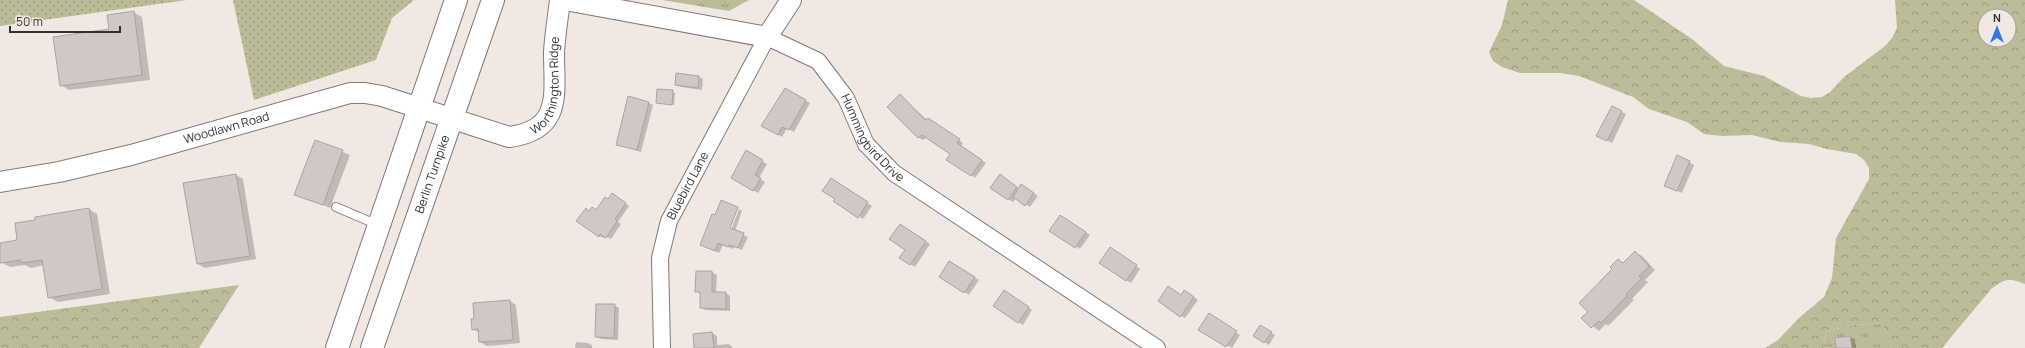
<svg xmlns="http://www.w3.org/2000/svg" width="2025" height="348" font-family="Manrope,sans-serif">
<defs>
<pattern id="grass-tufts" width="24" height="20" patternUnits="userSpaceOnUse"><rect width="24" height="20" fill="#bdbc99"/><path d="M3 7l-1-3M5 7V3M7 7l1-3M15 17l-1-3M17 17v-4M19 17l1-3" fill="none" stroke="#9a997d"/></pattern>
<pattern id="forest-crowns" width="20" height="18" patternUnits="userSpaceOnUse"><rect width="20" height="18" fill="#bdbc99"/><path d="M2 6a3 3 0 1 1 6 0M12 15a3 3 0 1 1 6 0" fill="none" stroke="#9a997d"/></pattern>
<pattern id="park-dots" width="8" height="8" patternUnits="userSpaceOnUse"><rect width="8" height="8" fill="#bdbc99"/><path d="M2 2h.1M6 6h.1" fill="none" stroke="#9a997d" stroke-width="1.8" stroke-linecap="round"/></pattern>
</defs>
<rect width="100%" height="100%" fill="#f2e8e3"/>
<path fill="url(#grass-tufts)" d="M662 0H749L729 11Z
M1884 323 1888 348H1827L1824 341 1826 331 1855 325Z"/>
<path fill="url(#forest-crowns)" fill-rule="evenodd" d="M1508 0H1634L1692 39 1724 66 1764 76 1801 96 1811 98 1822 97 1830 92 1844 77 1885 46 1892 38 1897 28 1895 0H2025V284C2009 278 2006 278 1992 288L1942 348H1888L1883 323 1855 325 1826 331 1824 341 1827 348H1765L1778 340 1799 318 1824 297 1832 278 1836 238 1869 179V168L1864 160 1856 154 1827 149 1809 144 1780 142 1752 135 1722 136 1704 134 1687 122 1649 109 1633 97 1579 76 1560 73H1520L1502 67 1493 61 1489 52 1502 25ZM1985 16H2009V40H1985Z
M239 285 199 348H0V317Z"/>
<path fill="url(#park-dots)" d="M0 0H187L0 26Z
M233 0H414L392 18 376 60 254 100Z"/>
<path fill="#0003" d="M133 12 142 17 150 80 69 90 61 85 111 30Z
M699 77 703 79 702 90 681 87 676 84Z
M785 89 810 103 794 132 787 128 782 137 762 125Z
M658 90 675 93 674 105 657 102Z
M900 95 927 120 933 121 963 143 961 146 986 163 975 178 951 154 927 137 923 140 919 138 888 107Z
M649 103 653 105 641 152 617 144Z
M1612 107 1626 114 1612 143 1602 138Z
M315 141 350 155 330 208 296 194Z
M747 152 767 164 759 178 765 182 758 193 732 178Z
M1689 162 1694 165 1682 193 1670 188Z
M236 175 243 179 256 259 205 268 198 264 184 184Z
M1004 178 1019 189 1026 188 1038 196 1030 207 1016 198 1013 202 1008 199Z
M836 182 872 206 863 219 836 199Z
M616 197 629 206 618 222 621 224 611 239 605 236 604 238 599 236 589 212 597 211 608 200Z
M89 209 97 214 110 294 58 302 49 297 44 265 31 268 25 265 10 267 1 262 0 244 19 240Z
M739 209 742 211 735 231 748 237 742 250 734 246 733 249 723 245 719 253 705 247 728 232 730 233Z
M1065 218 1090 235 1080 249 1051 230Z
M904 228 930 244 915 267 901 258 906 249Z
M1115 251 1140 269 1131 283 1126 280Z
M1635 252 1642 256 1655 270 1645 280 1648 282 1632 299 1634 300 1608 326 1606 324 1599 331 1582 318 1589 312 1614 269 1624 264Z
M950 262 979 280 969 295 940 277Z
M697 272H712L717 275 716 293H726L730 296V311L705 310 701 307V294L696 291Z
M1189 293 1198 300 1185 318 1181 316V296Z
M1008 294 1032 310 1023 325 1018 322Z
M510 301 516 305 520 343 487 346 480 342V333L473 329 476 319Z
M614 305 619 308 618 340 601 339 596 336Z
M1209 315 1240 335 1232 348 1200 329Z
M1265 329 1275 335 1269 345 1254 335Z
M712 333 717 336V345L729 344 733 348H695Z
M1850 337 1855 339 1856 348H1837L1836 339Z
M576 342 588 343 592 345V348H575Z"/>
<path fill="#d2c7c7" stroke="#ada2a2" d="M134 11 142 75 60 86 53 37 109 29 107 15Z
M676 73 699 76 698 88 675 85Z
M785 88 806 100 789 130 782 127 778 135 761 126Z
M657 89 673 90 672 105 656 103Z
M900 94 925 120 928 118 960 139 957 143 982 160 971 176 946 160 950 154 922 135 918 138 887 107Z
M628 96 649 102 637 150 616 145Z
M1612 106 1622 111 1607 141 1596 136Z
M315 140 343 150 323 205 294 195Z
M746 150 763 160 755 175 761 178 753 191 731 178Z
M1677 155 1690 161 1677 191 1664 186Z
M236 174 250 256 197 264 183 183Z
M1000 174 1017 187 1008 200 990 188Z
M831 178 868 202 858 218 833 201 835 199 822 191Z
M1021 184 1034 193 1025 206 1013 197Z
M612 193 626 203 615 219 617 221 606 238 600 234 599 237 576 221 586 208 589 211 592 207 596 210 605 197 608 199Z
M721 200 738 207 730 228 744 233 738 248 729 245 728 247 718 243 715 251 700 245 712 214 715 215Z
M89 208 102 289 48 298 42 260 21 263V260L0 263V243L17 240 15 223 35 220V217Z
M1060 215 1086 232 1075 248 1049 231Z
M900 224 926 241 910 265 899 258 905 250 889 239Z
M1110 247 1137 265 1126 281 1099 263Z
M1635 251 1649 266 1639 276 1642 278 1626 294 1627 296 1601 323 1599 321 1591 328 1581 318 1588 312 1579 303 1612 269 1610 267 1618 259 1623 263Z
M949 261 975 277 964 293 939 277Z
M696 271H712V292H726V309L700 308V292H695Z
M1168 286 1181 295 1184 290 1194 297 1180 317 1158 301Z
M1004 290 1029 307 1018 323 993 306Z
M510 300 513 340 479 342 478 329 472 330 471 319H474L473 303Z
M596 304H615L614 338 595 337Z
M1209 313 1237 331 1226 347 1198 330Z
M1260 325 1272 332 1264 343 1253 336Z
M712 332 714 348H694L693 334Z
M1850 336 1852 348H1836L1835 338Z"/>
<g fill="none" stroke-linecap="round" stroke-linejoin="round">
<g stroke="#827975" stroke-width="10">
<path id="service" d="M336 207 378 225"/>
</g>
<g stroke="#827975" stroke-width="18">
<g id="minor">
<path id="s1" d="M662 348 660 258 669 221 767 37 818 61 846 98 866 144 894 173 1157 348"/>
</g>
</g>
<g stroke="#827975" stroke-width="22">
<g id="tertiary">
<path d="M565 0 767 37 791 0"/>
<path id="s2" d="M0 182 59 172 131 155 350 93H365L382 96 509 137C563 130 554 94 554 52 555 35 558 17 560 0"/>
</g>
</g>
<g stroke="#827975" stroke-width="24">
<g id="trunk">
<path d="M337 348 456 0"/>
<path id="s3" d="M372 348 493 0"/>
</g>
</g>
<use href="#service" stroke="#fff" stroke-width="8"/>
<use href="#minor" stroke="#fff" stroke-width="16"/>
<use href="#tertiary" stroke="#fff" stroke-width="20"/>
<use href="#trunk" stroke="#fff" stroke-width="22"/>
</g>
<g text-anchor="middle" stroke-width="3" stroke-linejoin="round" paint-order="stroke">
<g font-size="12" fill="#332f2d" stroke="#f2e8e3">
<text dy="4" stroke="none"><textPath href="#s2" startOffset="602">Worthington Ridge</textPath></text>
<text dy="4" stroke="none"><textPath href="#s2" startOffset="233">Woodlawn Road</textPath></text>
<text dy="4" stroke="none"><textPath href="#s1" startOffset="488">Hummingbird Drive</textPath></text>
<text dy="4" stroke="none"><textPath href="#s3" startOffset="184">Berlin Turnpike</textPath></text>
<text dy="4" stroke="none"><textPath href="#s1" startOffset="168">Bluebird Lane</textPath></text>
</g>
</g>
<g transform="translate(1997 28)"><circle r="19" fill="#f2e8e3" stroke="#a69e9a"/>
<path d="M0-3L7 15L0 10L-7 15Z" fill="#3178e5"/>
<text y="-6" font-size="11" font-weight="bold" text-anchor="middle" fill="#332f2d">N</text>
</g>
<path d="M10 26v6h110v-6" fill="none" stroke="#332f2d" stroke-width="2"/>
<text x="16" y="26" font-size="12" fill="#332f2d" stroke="#f2e8e3" stroke-width="3" paint-order="stroke">50 m</text>
</svg>
